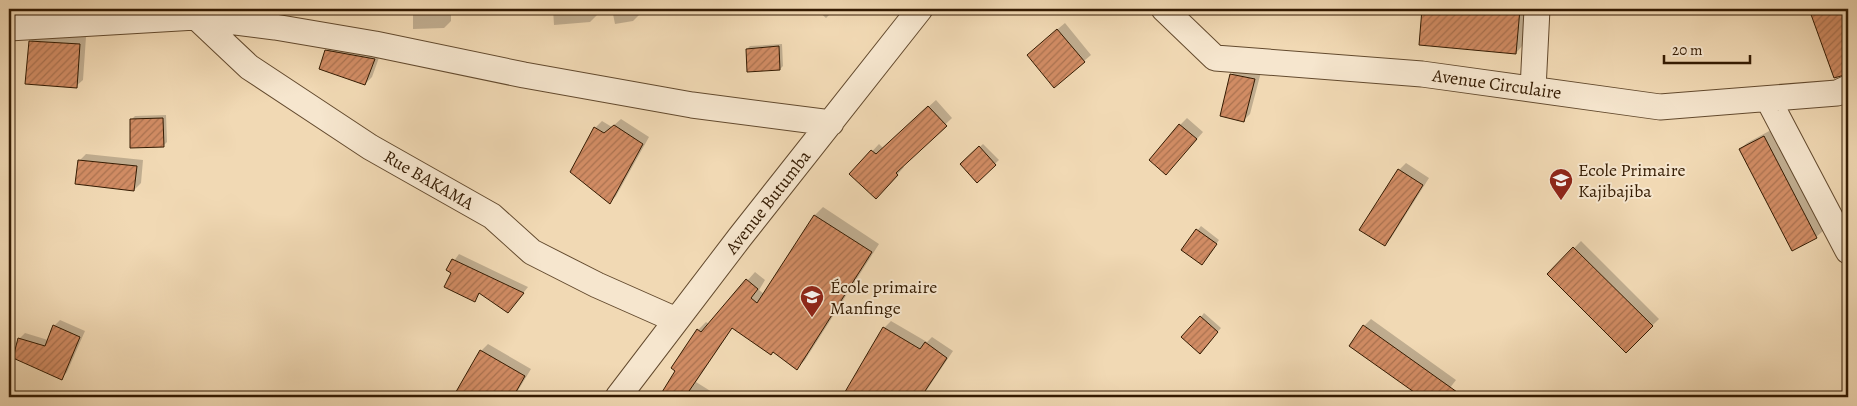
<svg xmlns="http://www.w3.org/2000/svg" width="1857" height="406" font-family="Alegreya,serif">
<defs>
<pattern id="building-hatch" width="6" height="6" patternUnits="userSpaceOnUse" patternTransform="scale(1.25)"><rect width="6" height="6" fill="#d18c64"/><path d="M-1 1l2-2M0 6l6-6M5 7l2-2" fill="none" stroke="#aa7250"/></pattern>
</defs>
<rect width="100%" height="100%" fill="#f1d9b4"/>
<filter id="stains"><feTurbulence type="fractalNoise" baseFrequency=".004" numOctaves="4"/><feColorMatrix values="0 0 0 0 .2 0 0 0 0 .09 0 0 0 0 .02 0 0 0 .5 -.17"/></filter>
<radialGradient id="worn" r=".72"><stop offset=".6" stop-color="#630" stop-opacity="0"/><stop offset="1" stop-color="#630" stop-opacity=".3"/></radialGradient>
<path fill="#0003" d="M413 9H451V21L444 28 413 29Z
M553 9H596L597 15 590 22 554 25Z
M612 9H638L639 15 633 21 615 24Z
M816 9H835L826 18Z
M1423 9H1526L1522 46 1516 53 1420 44Z
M1783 9H1798L1785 13Z
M1817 9H1848V68L1834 74 1812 14Z
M1065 23 1091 55 1084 61 1035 48Z
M37 35 86 37 83 80 76 86 30 42Z
M333 44 381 52 372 77 365 84 326 51Z
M782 44 783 66 780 69 747 49 750 46Z
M1238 67 1261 72 1250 114 1243 121 1221 115 1232 74Z
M936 100 952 118 902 166 904 167 883 191 851 174 879 144 883 148Z
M166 115 167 142 163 146 131 120 135 116Z
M1187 118 1203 132 1173 167 1180 125Z
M621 119 649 137 616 196 610 202 595 128 602 121 612 127Z
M1771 130 1823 231 1816 237 1740 149 1747 143Z
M983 144 999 160 977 181 961 164Z
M86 154 143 160 141 183 134 190 79 161Z
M1406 163 1429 178 1391 238 1384 245 1399 170Z
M823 207 879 244 805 360 797 368 773 351 733 327 696 382 720 397H661L698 330 706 322 709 324 755 272 765 280 759 290 764 294 815 215Z
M1201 226 1219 240 1206 260 1183 249Z
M1581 241 1659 319 1626 351 1549 274Z
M459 254 528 287 508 312 481 292 474 300 453 273 448 269Z
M1204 313 1221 328 1203 349 1201 317Z
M1371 319 1456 380 1443 397H1406L1412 389 1364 326Z
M60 320 85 331 67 372 62 378 14 358 20 338 25 333 48 340 54 326Z
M891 321 927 342 932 337 953 351 922 397H901L889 389 884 397H844L884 328Z
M488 344 531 369 514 397H463L457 393 481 351Z"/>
<path fill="url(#building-hatch)" stroke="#341b02" d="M1422 9H1520L1516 54 1419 45Z
M1809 9H1848V74L1834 78Z
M1057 29 1085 62 1054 88 1027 55Z
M29 41 80 44 77 88 25 84Z
M779 46 780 70 747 72 746 49Z
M325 50 375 59 365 85 319 69Z
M1230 74 1255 79 1244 122 1220 116Z
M928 106 947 126 896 173 898 175 876 199 849 174 871 150 876 154Z
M163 118 164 147 130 148V119Z
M1179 124 1197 139 1166 175 1149 160Z
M614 125 643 144 610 204 570 172 594 127 604 133Z
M1764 136 1817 238 1792 251 1739 149Z
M979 146 996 165 977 183 960 164Z
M78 160 137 166 134 191 75 184Z
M1398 169 1423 185 1385 246 1359 230Z
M814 215 872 252 797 370 773 352 771 355 732 328 685 397H659L675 371 671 368 697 329 701 332 746 279 758 289 751 298 757 303Z
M1196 229 1217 244 1202 265 1181 250Z
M1573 247 1653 326 1626 353 1547 274Z
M452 259 524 293 508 313 479 293 475 302 444 287 451 273 446 270Z
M1200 316 1218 332 1200 354 1181 337Z
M53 325 80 337 62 380 13 358 18 338 45 346Z
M1363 325 1464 397H1421L1349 346Z
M883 327 920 349 925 342 947 358 921 397H842Z
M480 350 525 376 513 397H453Z"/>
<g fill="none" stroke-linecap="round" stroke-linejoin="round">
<g stroke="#634a2e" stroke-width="27">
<path id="street" d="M1164 9 1215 58 1422 74 1660 107 1837 93 1848 88
M196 17 249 67 370 147 492 216 532 252 597 285 676 320
M9 28 196 17 275 27 375 44 524 75 692 105 831 123
M1533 89 1537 9
M1768 99 1848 251
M618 397 740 237 920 9"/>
</g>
<use href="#street" stroke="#f6e6ce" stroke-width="25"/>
</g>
<defs>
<g id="school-pin" transform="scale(1.25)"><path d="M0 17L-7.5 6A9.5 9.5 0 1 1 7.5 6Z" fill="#8f2418" stroke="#f6e6ce"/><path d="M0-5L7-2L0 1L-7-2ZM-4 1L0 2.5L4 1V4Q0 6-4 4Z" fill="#fff"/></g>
</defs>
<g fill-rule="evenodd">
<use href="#school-pin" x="1561" y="180"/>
<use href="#school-pin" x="812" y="297"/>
</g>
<g text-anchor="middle" stroke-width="4" stroke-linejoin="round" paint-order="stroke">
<g font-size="18" fill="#341b02" stroke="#f6e6ce">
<text transform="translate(1497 84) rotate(8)" y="6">Avenue Circulaire</text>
<text transform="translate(429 180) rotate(30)" y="6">Rue BAKAMA</text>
<text transform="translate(768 202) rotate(-52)" y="6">Avenue Butumba</text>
</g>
<g font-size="18" fill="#341b02" stroke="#f6e6ce" text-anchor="start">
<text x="1578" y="176">Ecole Primaire<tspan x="1578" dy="21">Kajibajiba</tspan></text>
<text x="830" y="293">École primaire<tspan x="830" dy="21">Manfinge</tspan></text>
</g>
</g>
<rect width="1857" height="406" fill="none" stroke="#f1d9b4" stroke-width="30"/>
<rect x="10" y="10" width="1837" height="386" fill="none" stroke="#341b02" stroke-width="2.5"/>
<rect x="15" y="15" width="1827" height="376" fill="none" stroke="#341b02"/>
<path d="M1664 55v8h86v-8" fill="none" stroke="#341b02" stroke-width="2.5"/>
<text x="1672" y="55" font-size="15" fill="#341b02" stroke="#f6e6ce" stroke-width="4" paint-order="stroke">20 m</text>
<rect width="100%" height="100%" filter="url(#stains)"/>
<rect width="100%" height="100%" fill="url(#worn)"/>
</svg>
